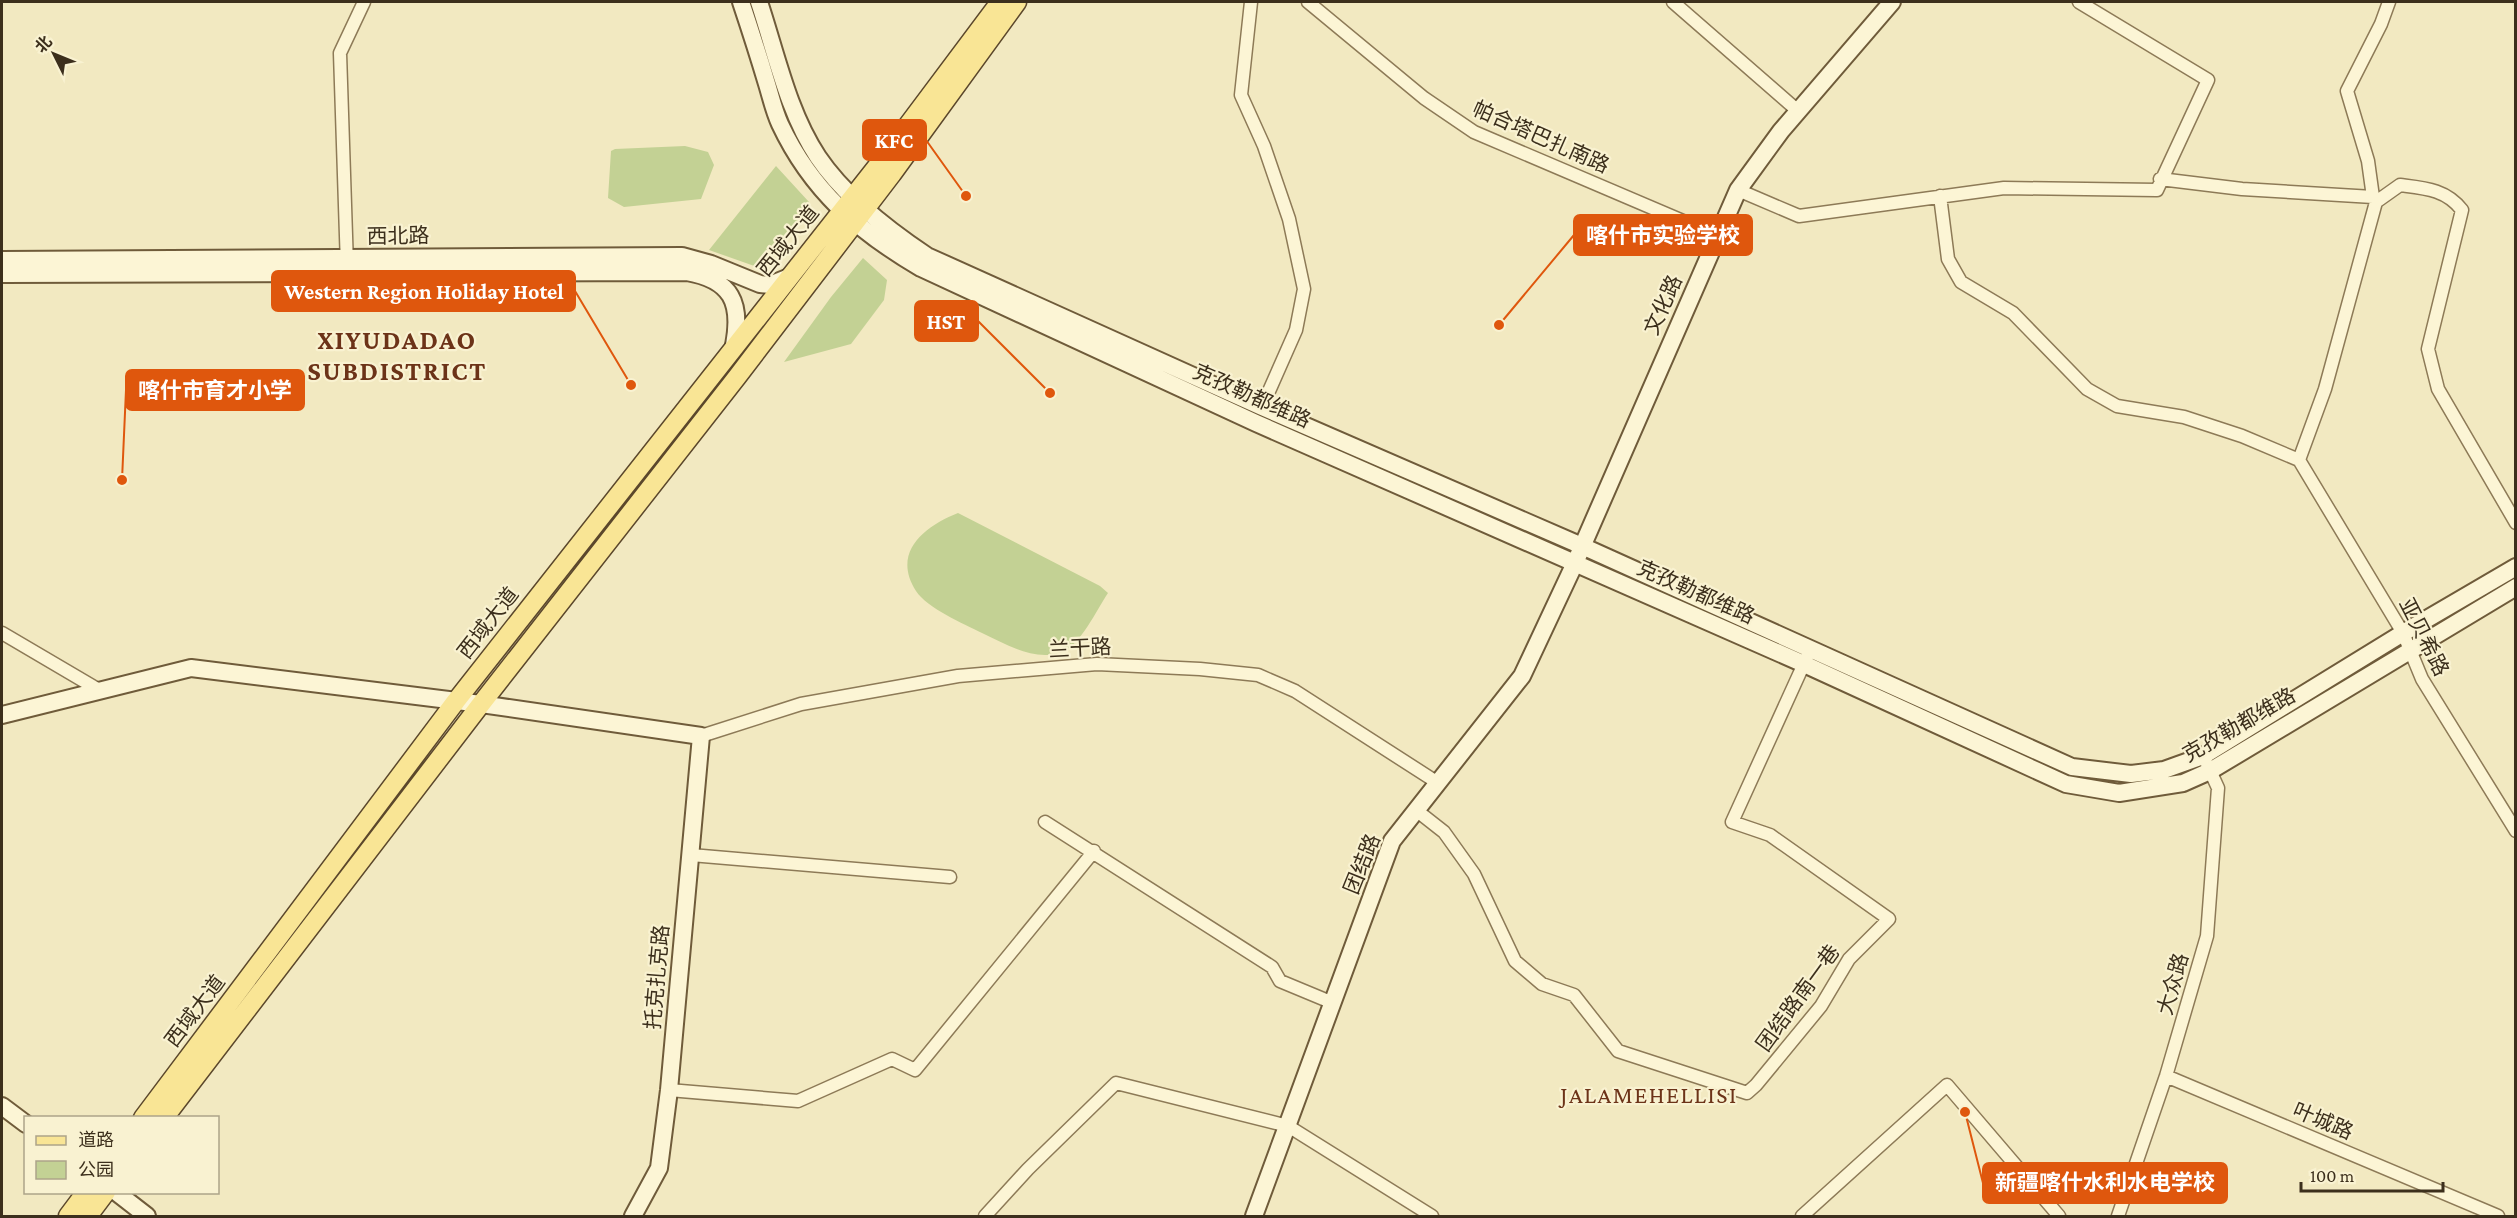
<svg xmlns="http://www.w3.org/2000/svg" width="2517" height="1218" font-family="'Crimson Pro','Noto Sans SC',serif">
<rect width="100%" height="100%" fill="#f2e9c1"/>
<path fill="#c3d194" d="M685 146 708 152 714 165 701 199 624 207 608 198 611 151 615 149Z
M776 166 809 202 800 217 760 268 709 250Z
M863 258 887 280 884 300 851 344 784 362 831 297Z
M958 513 1100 586 1108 593C1097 609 1080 647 1060 653 1032 661 1006 644 982 633 964 624 927 608 916 591 891 552 925 526 958 513Z"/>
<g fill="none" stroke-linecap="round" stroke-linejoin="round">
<g stroke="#8d7a57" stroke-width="15">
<path id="street" d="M1251 2 1241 95 1264 146 1289 219 1304 289 1296 330 1262 407
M1308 2 1424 98 1474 132 1718 236
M1673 2 1798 111
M2160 179 2242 189 2373 197
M1738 190 1799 216 2004 188 2157 190 2208 80 2079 2
M1940 196 1948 259 1961 282 2013 313 2087 389 2117 406 2184 417 2242 436 2299 460
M2376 202 2400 185C2424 188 2446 189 2462 210L2428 349 2438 389 2516 523
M347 266 340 53 364 2
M2299 460 2325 389 2376 202 2373 197 2368 161 2347 91 2381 24 2389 2
M2299 460 2403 633 2422 679 2516 831
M2 633 99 690
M701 736 801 704 958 676 1097 664 1200 669 1258 675 1295 691 1438 783
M1416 810 1444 832 1474 874 1515 961 1542 984 1574 995 1618 1051 1747 1093 1756 1085 1821 1006 1849 959 1889 919 1770 835 1732 822 1807 657
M1045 822 1272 967 1280 981 1333 1003
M691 855 950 877
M2166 1076 2498 1216
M669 1090 798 1101 892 1059 915 1070 1094 851
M985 1216 1028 1169 1116 1083 1288 1126 1432 1216
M1802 1216 1947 1085 2059 1216
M2118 1216 2166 1076 2207 936 2218 788 2207 764"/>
</g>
<g stroke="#6f5b3a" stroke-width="20">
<path id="secondary" d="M741 2C750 29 759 57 767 84 771 97 774 111 780 124 811 190 859 232 921 268L1256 423 1804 664 2066 784 2119 793 2183 783 2210 771 2516 587
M759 2C776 53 788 112 818 157 845 197 888 230 927 256L1262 407 1582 546 2072 767 2131 774 2164 770 2203 756 2403 633 2516 567
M2 260 682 256 711 264 760 284 770 285 787 278
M2 274 687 272C732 280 742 303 734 345
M2 715 191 668 481 704 701 736 669 1090 659 1168 633 1216
M2 1106 26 1124
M116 1192 147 1216
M1254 1216 1392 841 1522 676 1575 563 1738 190 1781 131 1892 2"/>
</g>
<g stroke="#5b472b" stroke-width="21">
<path id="primary" d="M143 1118 456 701 878 165 1000 2
M164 1118 481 704 737 377 892 174 1017 2
M68 1216 86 1192
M88 1216 106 1192"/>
</g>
<use href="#street" stroke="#fcf5d5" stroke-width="12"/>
<use href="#secondary" stroke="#fcf5d5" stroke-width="16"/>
<use href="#primary" stroke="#f9e595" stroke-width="18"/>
</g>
<g text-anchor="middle" stroke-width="4.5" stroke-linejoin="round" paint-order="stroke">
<g font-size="21" fill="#3c2f1c" stroke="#f9f2d1">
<text transform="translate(1541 137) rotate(24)" y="7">帕合塔巴扎南路</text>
<text transform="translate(398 236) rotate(-1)" y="7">西北路</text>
<text transform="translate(788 241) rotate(-51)" y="7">西域大道</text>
<text transform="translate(1663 305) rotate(-66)" y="7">文化路</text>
<text transform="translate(1252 396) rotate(24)" y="7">克孜勒都维路</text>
<text transform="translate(1696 592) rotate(24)" y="7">克孜勒都维路</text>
<text transform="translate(488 623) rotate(-52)" y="7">西域大道</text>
<text transform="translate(2424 637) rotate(63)" y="7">亚贝希路</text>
<text transform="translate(1080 648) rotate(-3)" y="7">兰干路</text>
<text transform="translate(2239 725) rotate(-30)" y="7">克孜勒都维路</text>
<text transform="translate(1362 864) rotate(-68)" y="7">团结路</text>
<text transform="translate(657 977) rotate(-85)" y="7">托克扎克路</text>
<text transform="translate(2173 984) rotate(-74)" y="7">大众路</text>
<text transform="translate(1798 998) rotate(-54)" y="7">团结路南一巷</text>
<text transform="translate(195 1011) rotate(-53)" y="7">西域大道</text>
<text transform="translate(2323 1121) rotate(23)" y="7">叶城路</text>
</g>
<g font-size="24" letter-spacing="1.5" fill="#6c3318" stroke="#f9f2d1">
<text x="1649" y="1103">JALAMEHELLISI</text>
</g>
<g font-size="27" font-weight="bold" letter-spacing="1.5" fill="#6c3318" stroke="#f9f2d1">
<text x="397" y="349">XIYUDADAO<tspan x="397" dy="31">SUBDISTRICT</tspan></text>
</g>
</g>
<path fill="none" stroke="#df570d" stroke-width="2" d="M966 196L926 140M1499 325L1574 235M631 385L575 291M1050 393L978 321M122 480L126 390M1965 1112L1983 1183"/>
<g fill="#df570d" stroke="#f9f2d1" stroke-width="2">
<circle cx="966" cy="196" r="6"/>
<circle cx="1499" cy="325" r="6"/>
<circle cx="631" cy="385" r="6"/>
<circle cx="1050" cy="393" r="6"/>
<circle cx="122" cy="480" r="6"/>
<circle cx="1965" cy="1112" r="6"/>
</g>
<g fill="#df570d" stroke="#df570d" stroke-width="2">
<rect x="863" y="120" width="63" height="40" rx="6"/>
<rect x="1574" y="215" width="178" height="40" rx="6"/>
<rect x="272" y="271" width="303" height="40" rx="6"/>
<rect x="915" y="301" width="63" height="40" rx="6"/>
<rect x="126" y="370" width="178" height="40" rx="6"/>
<rect x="1983" y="1163" width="244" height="40" rx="6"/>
</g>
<g font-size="22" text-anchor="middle" font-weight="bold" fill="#fff">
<text x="894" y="148">KFC</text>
<text x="1663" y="243">喀什市实验学校</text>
<text x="424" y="299">Western Region Holiday Hotel</text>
<text x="946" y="329">HST</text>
<text x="215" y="398">喀什市育才小学</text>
<text x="2105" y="1190">新疆喀什水利水电学校</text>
</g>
<rect width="2517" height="1218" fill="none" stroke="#3c2f1c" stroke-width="6"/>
<rect x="24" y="1116" width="195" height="78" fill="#f9f2d1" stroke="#ada489" stroke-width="1.5"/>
<rect x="36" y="1136" width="30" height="9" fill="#f9e595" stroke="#ada489" stroke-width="1.5"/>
<text x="78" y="1146" font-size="18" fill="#3c2f1c">道路</text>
<rect x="36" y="1161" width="30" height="18" fill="#c3d194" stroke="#ada489" stroke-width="1.5"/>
<text x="78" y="1176" font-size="18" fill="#3c2f1c">公园</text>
<g transform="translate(54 54) rotate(313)" stroke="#f9f2d1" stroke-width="4.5" paint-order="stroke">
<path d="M0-4.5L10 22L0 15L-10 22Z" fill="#3c2f1c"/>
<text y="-9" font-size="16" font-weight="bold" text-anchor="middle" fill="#3c2f1c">北</text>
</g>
<path d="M2301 1182v9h142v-9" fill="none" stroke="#3c2f1c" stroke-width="3"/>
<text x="2310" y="1182" font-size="18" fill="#3c2f1c" stroke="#f9f2d1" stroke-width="4.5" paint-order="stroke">100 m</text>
</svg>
